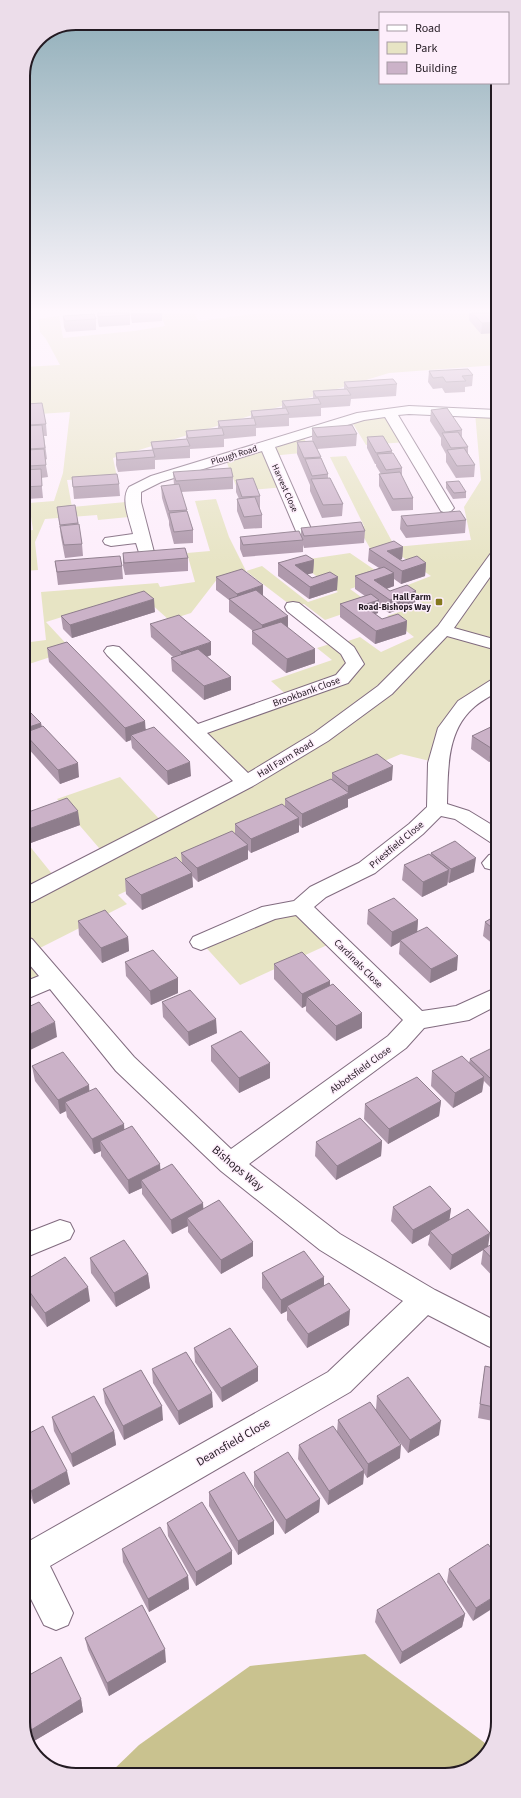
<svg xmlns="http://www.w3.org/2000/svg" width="521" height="1798" font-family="'Source Sans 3',sans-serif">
<rect width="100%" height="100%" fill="#fdeefb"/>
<path fill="#e7e4c4" d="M160 313H194L199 321 259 313H497V365L389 373 113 458 117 477 67 480 72 507 126 502 129 517 98 520 97 515 45 519 35 542 38 570 23 571V531L33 530 29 503 54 501 63 473 70 412 23 415V367L60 365 46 339 40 332 38 319 59 316 63 338 134 331 165 326Z
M389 412 407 442 366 445 350 419Z
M475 413 497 414V684L465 705 438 763 401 754 322 787 229 843 118 895 127 904 32 952 54 978 24 992 23 846 28 844 57 880 105 855 57 799 120 777 164 824 245 782 195 731 289 697 271 681 332 660 317 648 336 642 339 644 360 637 381 652 414 637 387 616 423 604 400 588 431 576 389 548 371 550 358 527 364 526 330 457 346 456 395 547 471 540 464 507 481 480Z
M302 434 311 452 271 456 285 487 238 491 225 458Z
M216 499 229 537 246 571 262 566 308 602 338 592 296 561 350 553 385 577 350 589 371 604 325 620 304 604 293 607 246 571 218 578 191 613 169 620 139 593 46 622 72 650 29 664 23 672V643L46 640 41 592 158 583 160 587 195 582 187 553 210 551 195 501Z
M301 907 336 941 240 985 201 942Z"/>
<path fill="#c9c28f" d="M365 1654 489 1746 485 1757 455 1774 108 1775 139 1745 250 1666Z"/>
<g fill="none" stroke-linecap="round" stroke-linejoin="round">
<g stroke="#816b7f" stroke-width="2">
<path id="minor" d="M409 406 497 410V418L409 414 398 415 454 508 451 511 446 513 441 511 385 417 364 420 275 447 312 531 310 534 304 536 298 534 296 531 262 451 161 482 141 492V502L155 556 153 559 147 561 141 559 136 543 111 546 105 544 103 541 105 538 133 534C130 521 120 499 129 487L151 476 357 413Z
M497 551V567L454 628 497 640V650L447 636 392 694 328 741 253 786 32 902 24 904V888L233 781 107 655 104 651 107 647 113 646 119 647 198 724 336 675 346 663 341 654 287 611 285 607 287 603 293 602 299 603 354 647 364 664 348 683 207 733 248 773 314 733 378 686 438 626 491 553Z
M497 679V692C489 697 479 702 472 709 446 733 448 773 447 804L469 811 497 828V843L490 842 455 819 441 816 423 834 375 873 326 897 314 907 422 1011 456 1006 498 987V1005L469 1020 424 1028 406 1048 249 1164 340 1234 435 1290 498 1322V1350L488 1346 428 1315 350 1392 50 1566 73 1613 68 1625 56 1630 44 1625 24 1585V1544L328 1372 403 1301 320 1250 221 1171 116 1071 50 989 24 1000V982L39 976 24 958V936L32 939 134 1057 231 1149 388 1036 403 1020 296 915 275 919 201 950 193 947 190 942 193 937 262 907 294 901 310 887 359 863 409 824 427 807 428 763 438 728 458 701 491 680Z
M497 853V869L493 870 485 868 482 863 489 855Z
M60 1220 70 1223 74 1231 70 1239 24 1258V1234Z"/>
</g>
<use href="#minor" fill="#fff" fill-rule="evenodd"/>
</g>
<path fill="#af99ac" d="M97 313 130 315V325L99 327 98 322Z
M131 313H162V321L132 323 131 318Z
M469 313H497L481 334 469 320Z
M63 316 96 319V330L66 332 64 327Z
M23 319 26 348H23Z
M429 371 473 375 472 386 465 387V392L445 393 442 388 433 389 428 382Z
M344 382 397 384 396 396 351 399 350 406 321 408V416L289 418V426L256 428V436L224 439V447L190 449V458L155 460V469L118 472 116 465V453L152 450 151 442 186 439V431L218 429V421L251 419V411L282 408V401L313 399V391L344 389Z
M26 404 46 424 47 436H44L47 459 45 460 48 477 41 478 43 498 27 499 29 522H23V497H24L23 486 30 470 27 450H29L26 426H29Z
M431 410 462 430V437L468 447V454L475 465 474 477 456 478 446 462V454L441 445V438L430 421Z
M312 428 357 434 356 446 317 449 328 474V478L343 504 342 516 322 518 310 491V485L297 454V442L313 441 312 440Z
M367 437 392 451V453L402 468V476L413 498V510L392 511 379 486V474H381L376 466V464H375L367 448Z
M173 472 233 477V489L181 492 193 530V543L174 544 169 525V521L162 498 161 486 174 485Z
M72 477 119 484 120 496 74 499Z
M236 480 260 496V508H259L262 515V528L244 529 237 511V499H239L236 492Z
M446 482 466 492V498L453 499 446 488Z
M75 505 82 544 83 556 65 558 61 537 57 507Z
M401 516 466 520 465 533 406 538 400 529Z
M301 528 365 531 364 543 304 548 303 545V552L243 557 240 549V537L301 535Z
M403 547 402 559 400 560 402 561 426 563 425 576 401 584 394 579V586L386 589 390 591H416L415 604 389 613 378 605V613L375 614 382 619 407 621 406 634 375 644 340 617V604L365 596 355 589V576L379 568 368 561 369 549Z
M123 553 188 558V571L125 575 123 566Z
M314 560 313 573 307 574 312 578 337 590 309 599 278 576V563Z
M55 561 122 566 123 579 58 585Z
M216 577 263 596 315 663 286 673 252 644V631H253L229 612V600L216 590Z
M155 612 72 638 63 629 61 616Z
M23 613 26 639H23Z
M150 624 211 655 207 657 231 677V690L204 700 172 671 171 658 173 657 151 637Z
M47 648 146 729 191 776 168 785 132 748 131 740 126 742 49 662Z
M497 703V718L495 717Z
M23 705 41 723 42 727 79 777 60 784 26 746 25 743 23 744Z
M497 724 489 762 471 749 472 736Z
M497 772V786L496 785Z
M332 773 392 780 348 799V807L302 828 299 825V832L251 853 248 850V859L198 882 192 876 193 887 142 910 126 894 125 879 182 863 181 853 235 833V824L285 806V799L332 779Z
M23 814 80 825 28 844 23 839Z
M431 853 474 872 449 883 448 882 447 885 422 897 402 880 404 865 430 855Z
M368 910 418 920 417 932 457 970 430 983 399 954 400 942 391 947 367 924Z
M497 915 498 948 483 936 485 922Z
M78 921 128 937 129 951 102 963 79 935Z
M125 962 178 978V993L151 1005 126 976Z
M274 964 330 981V985L362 1013V1028L336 1041 306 1011V1006L302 1008 274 979Z
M162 1002 217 1033 189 1046 163 1017Z
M498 1044V1084L491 1088 484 1081 482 1092 453 1108 431 1086 432 1071 469 1063 470 1059 493 1052 494 1046Z
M211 1046 270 1078 239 1093 211 1061Z
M32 1066 89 1085V1091L161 1170 253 1256 221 1274 188 1232V1226L172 1234 142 1194V1188L129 1194 101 1156V1151L94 1154 67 1117 66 1111 60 1114 35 1081Z
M441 1101 439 1116 388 1144 364 1119 365 1104Z
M382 1141 381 1156 336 1180 315 1156 316 1142Z
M393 1207 451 1209 449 1219 488 1247 498 1241V1282L481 1264 483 1250 450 1270 428 1245 430 1234 412 1244 391 1221Z
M90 1258 148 1274 150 1288 116 1307 91 1273Z
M262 1273 324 1286 349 1325 307 1348 287 1320V1311L281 1314 262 1288Z
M24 1281 90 1301 47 1327 24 1296Z
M194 1348 258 1367V1381L222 1402 195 1362Z
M485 1366 498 1369V1422L478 1418 483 1380Z
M152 1369 213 1407 179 1425 153 1383Z
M103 1389 163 1420 124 1440 105 1403Z
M377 1396 439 1435 408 1453 398 1440 400 1458 367 1478 364 1473 363 1484 328 1505 298 1459 299 1445 337 1432 338 1420 376 1409Z
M52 1417 114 1431 116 1445 73 1467 54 1431Z
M24 1436 70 1484 34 1504 24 1485Z
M254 1472 320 1499 319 1512 285 1534 254 1486Z
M209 1492 274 1521V1534L238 1555 209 1506Z
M167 1523 232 1564 196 1586 168 1536Z
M498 1533V1556L492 1548 495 1535Z
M122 1549 188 1576 189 1589 149 1612 123 1562Z
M498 1558 473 1621 447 1582 449 1569Z
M377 1610 465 1614 462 1627 400 1664 375 1622Z
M85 1638 166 1662 109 1696 88 1650Z
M24 1678 81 1699 83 1712 34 1741 24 1718Z"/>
<path fill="#8e7d8c" d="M497 322V333L481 334 482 323Z
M403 547 402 559 390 563 387 551Z
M314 560 313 573 297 577 295 565Z
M426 563 425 576 401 584 402 571Z
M394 573V586L378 592 374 580Z
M338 577 337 590 309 599 310 587Z
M263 585V598L237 605V594Z
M416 591 415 604 389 613 390 600Z
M154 599 155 612 72 638 70 625Z
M379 600 378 613 362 618 363 605Z
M288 616V629L262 638V625Z
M407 621 406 634 375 644 376 631Z
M211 642V655L182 665 181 652Z
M315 649V663L286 673 287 659Z
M231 677V690L204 700V686Z
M145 721 146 734 131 735V740L126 742 125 728Z
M41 723 43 737 24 733 25 743 23 744V729Z
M497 745V758L489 762 491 748Z
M190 762 191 776 168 785 167 771Z
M78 763 79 777 60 784 58 770Z
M393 766 392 780 348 799V807L302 828V814L348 794V786Z
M78 811 80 825 28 844 26 830Z
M299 818V832L251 853V839Z
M248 845V859L198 882 197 868Z
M476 858 474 872 449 883 451 869Z
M449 870 447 885 422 897 423 882Z
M192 873 193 887 142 910 141 895Z
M418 920 417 934 400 940V942L391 947 392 932Z
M128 937 129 951 102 963 101 948Z
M458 956 457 970 430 983 431 969Z
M178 978V993L151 1005 150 991Z
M330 981V995L307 997 306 1006 302 1008V994Z
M362 1013V1028L336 1041V1026Z
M216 1019 217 1033 189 1046 188 1032Z
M55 1022 57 1037 24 1053V1037Z
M270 1063V1078L239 1093V1078Z
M484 1077 482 1092 453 1108 455 1093Z
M498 1077V1084L491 1088 492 1080Z
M89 1085 90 1099 65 1102 66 1111 60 1114 58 1100Z
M441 1101 439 1116 388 1144 389 1129Z
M124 1124 125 1139 100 1141 101 1151 94 1154 92 1139Z
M382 1141 381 1156 336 1180 337 1166Z
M160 1164 161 1178 141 1180 142 1188 129 1194 128 1180Z
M203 1203 204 1217 187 1218 188 1226 172 1234 171 1220Z
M451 1209 449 1223 430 1231V1234L412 1244 413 1230Z
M490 1233 488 1247 450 1270 452 1255Z
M253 1242V1256L221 1274V1260Z
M148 1274 150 1288 116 1307 114 1293Z
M324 1277V1291L287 1306V1311L281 1314V1300Z
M88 1287 90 1301 47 1327 45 1313Z
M350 1310 349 1325 307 1348 308 1334Z
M258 1367V1381L222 1402 221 1388Z
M212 1393 213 1407 179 1425 178 1411Z
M162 1406 163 1420 124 1440 123 1426Z
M441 1421 439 1435 408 1453 410 1440Z
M114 1431 116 1445 73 1467 71 1454Z
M401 1445 400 1458 367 1478 368 1464Z
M364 1470 363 1484 328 1505 329 1491Z
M67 1471 70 1484 34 1504 31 1491Z
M320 1499 319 1512 285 1534 286 1520Z
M274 1521V1534L238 1555V1541Z
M232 1551V1564L196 1586V1572Z
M188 1576 189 1589 149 1612 148 1599Z
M498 1594V1605L473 1621 476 1608Z
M465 1614 462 1627 400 1664 402 1652Z
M165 1649 166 1662 109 1696 107 1683Z
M81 1699 83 1712 34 1741 31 1730Z"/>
<path fill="#cbb2c8" stroke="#8e7d8c" d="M98 313H129L130 315 98 317Z
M472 313H497V322L482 323Z
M94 314 96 319 65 321 63 316Z
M23 330H24V337H23Z
M468 369 473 375 462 376 466 381 446 382 443 377 433 378 429 371Z
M393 379 397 384 348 388 344 382Z
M347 389 351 395 316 397 313 391Z
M318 398 321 404 286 407 282 401Z
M42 403 46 424 29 425 26 404Z
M286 408 289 414 253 417 251 411Z
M447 408 462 430 445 432 431 410Z
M254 418 256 425 220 427 218 421Z
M42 425 45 448 29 449 26 426Z
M352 425 357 434 317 437 312 428Z
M222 428 224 435 188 438 186 431Z
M458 432 468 447 451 448 442 433Z
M383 436 392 451 376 453 367 437Z
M187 439 190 446 153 449 151 442Z
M313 441 321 457 304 458 297 442Z
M464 448 475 465 457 466 447 450Z
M44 449 46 465 29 466 27 450Z
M153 450 155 457 117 460 116 453Z
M393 453 402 468 386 470 377 454Z
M321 458 328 474 312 476 305 459Z
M231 468 233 477 176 481 173 472Z
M41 469 42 486 23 487V470Z
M400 472 413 498 393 499 379 474Z
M117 474 119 484 73 487 72 477Z
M253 478 260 496 242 497 236 480Z
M330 478 343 504 323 505 311 479Z
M459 481 466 492 454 493 446 482Z
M179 484 187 510 169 511 161 486Z
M23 497H26L28 509 23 510Z
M255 497 262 515 244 517 237 499Z
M75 505 78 523 60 525 57 507Z
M187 511 193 530 174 532 169 513Z
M460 511 466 520 407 526 401 516Z
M361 522 365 531 304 536 301 528Z
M79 524 82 544 64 545 60 526Z
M299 531 303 540 243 545 240 537Z
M394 541 403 547 387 551 402 561 417 556 426 563 402 571 369 549Z
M185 548 188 558 124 563 123 553Z
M306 555 314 560 295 565 312 578 330 572 338 577 310 587 278 563Z
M120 556 122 566 57 572 55 561Z
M384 567 394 573 374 580 390 591 407 585 416 591 390 600 355 576Z
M242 569 263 585 237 594 216 577Z
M256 590 288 616 262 625 229 599Z
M144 591 154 599 70 625 61 616Z
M371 594 379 600 363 605 382 619 398 614 407 621 376 631 340 604Z
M23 615 24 626H23Z
M179 615 211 642 181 652 150 624Z
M281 622 315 649 287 659 252 631Z
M67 642 145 721 125 728 47 648Z
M198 649 231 677 204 686 171 658Z
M23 705 41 723 23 729Z
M497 724V745L491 748 472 736Z
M43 726 78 763 58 770 24 733Z
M154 727 190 762 167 771 131 735Z
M377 754 393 766 348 786 332 773Z
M331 779 349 793 302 814 285 799Z
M67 798 78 811 26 830 23 827V814Z
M282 804 299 818 251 839 235 824Z
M232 831 248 845 197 868 181 853Z
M455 841 476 858 451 869 431 853Z
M429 854 449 870 423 882 404 865Z
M176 857 192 873 141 895 125 879Z
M394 898 418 920 392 932 368 910Z
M105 910 128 937 101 948 78 921Z
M497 915V932L485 922Z
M427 927 458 956 431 969 400 940Z
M153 950 178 978 150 991 125 962Z
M302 952 330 981 302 994 274 964Z
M333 984 362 1013 336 1026 307 997Z
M190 990 216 1019 188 1032 162 1002Z
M39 1002 55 1022 24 1037V1009Z
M241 1031 270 1063 239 1078 211 1046Z
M498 1044V1049L494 1046Z
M490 1049 498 1056V1077L492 1080 470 1059Z
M63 1052 89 1085 58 1100 32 1066Z
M462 1056 484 1077 455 1093 432 1071Z
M417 1077 441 1101 389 1129 365 1104Z
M96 1088 124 1124 92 1139 65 1102Z
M360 1118 382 1141 337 1166 316 1142Z
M132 1126 160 1164 128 1180 100 1141Z
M172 1164 203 1203 171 1220 141 1180Z
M430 1186 451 1209 413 1230 393 1207Z
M219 1200 253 1242 221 1260 187 1218Z
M468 1209 490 1233 452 1255 430 1231Z
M124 1240 148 1274 114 1293 90 1258Z
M498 1241V1265L483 1249Z
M304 1251 324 1277 281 1300 262 1273Z
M65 1257 88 1287 45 1313 24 1284V1281Z
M329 1283 350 1310 308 1334 287 1306Z
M230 1328 258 1367 221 1388 194 1348Z
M186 1352 212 1393 178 1411 152 1369Z
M485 1366 498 1369V1408L480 1404Z
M141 1370 162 1406 123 1426 103 1389Z
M408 1377 441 1421 410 1440 377 1396Z
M94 1396 114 1431 71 1454 52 1417Z
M370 1402 401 1445 368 1464 338 1420Z
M43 1426 67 1471 31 1491 24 1477V1436Z
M333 1426 364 1470 329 1491 299 1445Z
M288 1452 320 1499 286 1520 254 1472Z
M244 1472 274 1521 238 1541 209 1492Z
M202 1502 232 1551 196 1572 167 1523Z
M160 1527 188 1576 148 1599 122 1549Z
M498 1533V1539L495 1535Z
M488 1544 498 1558V1594L476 1608 449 1569Z
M439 1573 465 1614 402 1652 377 1610Z
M142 1605 165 1649 107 1683 85 1638Z
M61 1657 81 1699 31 1730 24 1713V1678Z"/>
<linearGradient id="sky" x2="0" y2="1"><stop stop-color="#8dacb7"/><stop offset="0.55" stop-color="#fef7fd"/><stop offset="1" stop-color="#fef7fd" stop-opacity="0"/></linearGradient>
<rect width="521" height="565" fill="url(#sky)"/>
<rect fill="#84781c" stroke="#fdeefb" stroke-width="1.5" x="435" y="598" width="8" height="8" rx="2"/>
<g text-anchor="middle" stroke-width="3" stroke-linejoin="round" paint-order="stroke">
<g font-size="9" fill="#231a22" stroke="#fdeefb">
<text transform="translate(234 455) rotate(-17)" y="3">Plough Road</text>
<text transform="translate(285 488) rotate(66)" y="3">Harvest Close</text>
</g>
<g font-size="9" font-weight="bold" fill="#231a22" stroke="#fdeefb" text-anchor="end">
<text x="431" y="600">Hall Farm<tspan x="431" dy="10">Road-Bishops Way</tspan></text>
</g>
<g font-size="10" fill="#231a22" stroke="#fdeefb">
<text transform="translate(306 691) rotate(-20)" y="4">Brookbank Close</text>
<text transform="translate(285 758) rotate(-31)" y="4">Hall Farm Road</text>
<text transform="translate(396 844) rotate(-40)" y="4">Priestfield Close</text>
<text transform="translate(359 963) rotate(45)" y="4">Cardinals Close</text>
<text transform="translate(360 1069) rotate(-36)" y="4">Abbotsfield Close</text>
</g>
<g font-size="12" fill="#231a22" stroke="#fdeefb">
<text transform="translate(238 1168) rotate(40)" y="4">Bishops Way</text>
<text transform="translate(233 1442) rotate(-30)" y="4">Deansfield Close</text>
</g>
</g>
<path d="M0 0H521V1798H0ZM76 30H445A46 46 0 0 1 491 76V1722A46 46 0 0 1 445 1768H76A46 46 0 0 1 30 1722V76A46 46 0 0 1 76 30Z" fill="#ecddea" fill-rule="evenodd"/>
<path fill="none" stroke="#231a22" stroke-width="2" d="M76 30H445A46 46 0 0 1 491 76V1722A46 46 0 0 1 445 1768H76A46 46 0 0 1 30 1722V76A46 46 0 0 1 76 30Z"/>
<rect x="379" y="12" width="130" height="72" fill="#fdeefb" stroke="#a699a4"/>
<rect x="387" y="25" width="20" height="6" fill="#ffffff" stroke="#a699a4"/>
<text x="415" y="32" font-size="12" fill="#231a22">Road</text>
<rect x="387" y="42" width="20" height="12" fill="#e7e4c4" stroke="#a699a4"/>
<text x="415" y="52" font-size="12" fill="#231a22">Park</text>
<rect x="387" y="62" width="20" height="12" fill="#cbb2c8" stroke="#a699a4"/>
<text x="415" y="72" font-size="12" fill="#231a22">Building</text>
</svg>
